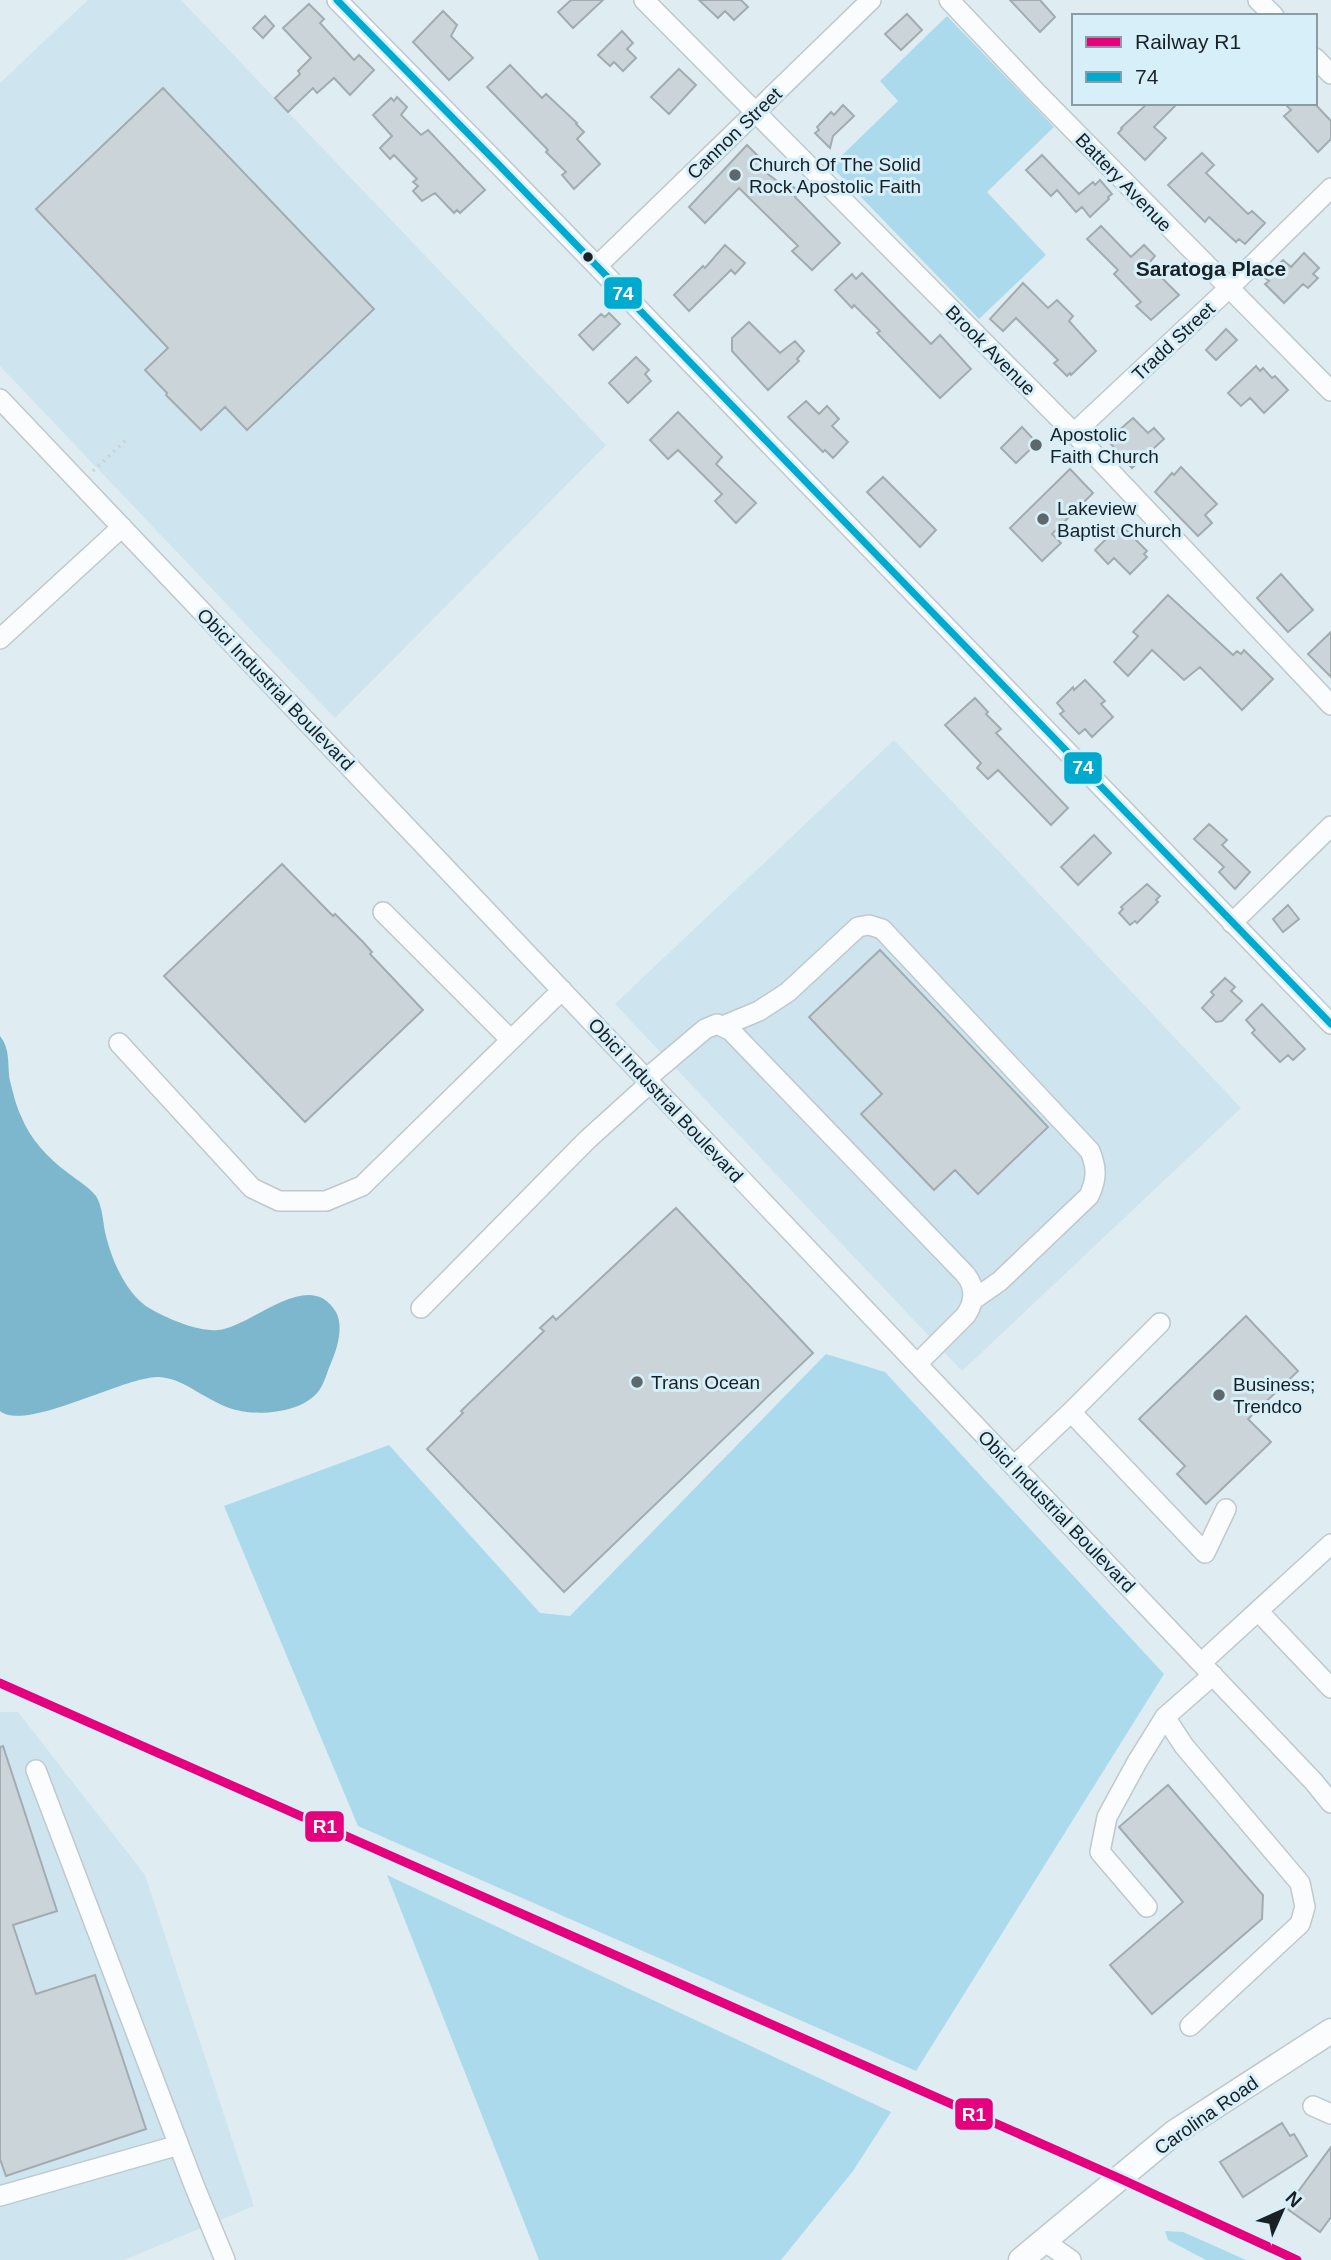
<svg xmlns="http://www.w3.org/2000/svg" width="1331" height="2260" font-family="Arial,sans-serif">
<rect width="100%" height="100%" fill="#dfecf1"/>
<path fill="#cee5ef" d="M88 0H181L606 445 335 718 0 366V83Z
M894 740 1241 1108 962 1371 615 1004Z
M0 1712H18L145 1875 254 2206 124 2260H0Z"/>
<path fill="#acdaed" d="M947 16 1054 127 987 192 1046 255 979 319 831 166 898 101 880 81Z
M826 1354 885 1372 1164 1674 916 2071 358 1826 224 1506 389 1445 540 1613 570 1616Z
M387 1875 891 2112 853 2171 781 2260H539Z
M1165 2231 1183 2232 1246 2260H1206L1168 2240Z"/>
<path fill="#7db7cd" d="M0 1036C11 1050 7 1065 10 1081 13 1092 16 1106 21 1116 30 1139 48 1158 68 1173 77 1180 88 1186 96 1196 102 1205 103 1221 105 1232 111 1258 125 1293 149 1308 166 1318 198 1332 218 1330 252 1327 309 1266 336 1312 344 1327 337 1349 331 1363 327 1372 324 1385 318 1392 300 1414 254 1417 229 1408 216 1403 203 1395 191 1388 180 1382 170 1377 157 1377 121 1378 25 1432 0 1411Z"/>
<path fill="#cbd5d9" stroke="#a2acb0" stroke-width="2" d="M571 0H603L573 28 558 12Z
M699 0H741L748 7 734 20 725 11 718 18Z
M1010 0H1040L1055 17 1040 32Z
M309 4 324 19 320 23 354 60 359 55 374 70 350 95 334 78 317 93 313 88 288 112 275 98 300 74 298 71 311 58 283 28Z
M443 11 457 25 451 36 473 58 449 80 413 42Z
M907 14 922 30 901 50 885 34Z
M265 16 274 26 263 38 253 28Z
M622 31 633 43 627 49 636 58 623 71 614 62 610 66 598 55Z
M510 65 542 98 546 94 577 123 576 124 584 132 577 139 600 164 574 189 562 175 566 172 546 152 548 150 487 87Z
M679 69 696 85 669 114 651 97Z
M163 88 374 309 247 430 225 407 201 430 166 395 167 393 145 370 168 348 36 209Z
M397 97 407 107 401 115 421 135 428 130 485 190 460 213 457 210 454 213 435 193 422 201 413 191 418 186 413 182 417 179 394 155 390 159 380 148 392 136 373 115 391 98 394 101Z
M1148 103H1178L1154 127 1166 138 1145 160 1118 133 1122 129 1121 128Z
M1284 103H1314L1331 121V139L1318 152 1284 116 1291 110Z
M843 105 854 116 833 136 830 148 815 133 819 130 817 127 831 112 834 115Z
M747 145 765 163 760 168 781 184 786 180 799 192 795 197 840 243 812 270 792 251 798 246 739 188 705 223 689 207Z
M1202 153 1214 165 1206 173 1248 214 1252 211 1265 223 1245 244 1239 239 1236 242 1209 217 1205 222 1168 185Z
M1042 155 1079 194 1093 182 1095 185 1100 180 1112 194 1108 197 1109 199 1090 217 1082 207 1076 212 1057 190 1051 196 1026 170Z
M1101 226 1131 257 1144 245 1155 256 1148 264 1179 295 1151 320 1136 306 1141 302 1114 274 1118 270 1087 239Z
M725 245 745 263 735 274 731 270 689 311 674 295 703 266 705 268Z
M1304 253 1319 268 1313 274 1318 278 1308 288 1303 284 1284 303 1265 284 1269 281 1265 278 1283 260 1291 267Z
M862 273 931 344 940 335 971 369 940 398 877 333 880 331 854 305 852 308 835 290 852 274 856 279Z
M1023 283 1048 308 1057 300 1073 316 1069 321 1096 351 1071 375 1070 373 1067 376 1054 363 1058 360 1016 318 1003 331 990 319Z
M609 313 620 324 593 350 579 335 601 314 605 317Z
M749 322 780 353 795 341 804 351 797 359 799 361 768 390 732 351V338Z
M1226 329 1237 340 1216 360 1206 350Z
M636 357 649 370 645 374 651 381 628 403 609 383Z
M1256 366 1260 371 1263 368 1272 378 1275 376 1288 390 1264 413 1250 398 1241 406 1228 393Z
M806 401 819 414 827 406 839 419 832 426 848 442 833 458 825 450 823 452 788 417Z
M678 412 722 457 716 464 756 503 736 523 715 501 722 494 678 450 668 459 650 440Z
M1133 418 1148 433 1154 428 1164 439 1132 468 1110 443 1112 440 1110 438Z
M1022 427 1037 443 1016 463 1001 448Z
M1181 467 1217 504 1205 515 1212 523 1198 536 1155 492 1172 473 1174 475Z
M1070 469 1093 493 1052 534 1061 543 1042 561 1010 528Z
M883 477 936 530 920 547 867 492Z
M1122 526 1147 551 1144 554 1147 557 1130 574 1114 558 1108 564 1095 550 1117 528 1119 529Z
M1281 574 1313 610 1288 632 1257 598Z
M1168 595 1233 655 1237 651 1241 654 1244 650 1273 679 1242 710 1200 667 1184 680 1152 650 1128 676 1114 662 1138 636 1133 632Z
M1331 632V677L1308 654Z
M1085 680 1105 701 1101 704 1113 717 1092 737 1085 729 1079 734 1060 714 1064 711 1057 703 1073 687 1074 690Z
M975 698 988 712 986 714 1001 729 996 733 1068 808 1051 825 998 770 988 779 977 768 981 763 945 725Z
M1209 824 1227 840 1222 845 1250 872 1235 889 1219 872 1224 867 1194 839Z
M1094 835 1111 853 1078 885 1061 867Z
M282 864 333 916 335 914 363 942 372 952 370 954 423 1010 305 1122 164 976Z
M1147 884 1160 896 1156 900 1158 902 1137 923 1135 921 1130 925 1119 913 1123 909 1121 907Z
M1288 905 1299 919 1283 932 1273 919Z
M880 950 1048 1127 978 1194 955 1170 934 1190 861 1114 882 1094 809 1017Z
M1225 978 1235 987 1231 991 1242 1001 1222 1021 1216 1022 1202 1008 1214 995 1211 992Z
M1262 1004 1305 1049 1293 1060 1288 1055 1280 1062 1252 1033 1255 1030 1246 1020Z
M676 1208 813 1353 564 1592 427 1449 463 1413 461 1411 544 1331 540 1328 553 1316 556 1320Z
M1246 1316 1298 1371 1248 1419 1271 1442 1206 1504 1177 1474 1185 1466 1139 1419Z
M3 1746 57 1911 13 1925 36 1994 95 1975 146 2129 6 2176 0 2159V1747Z
M1168 1785 1263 1895 1262 1919 1152 2014 1110 1965 1183 1902 1119 1827Z
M1282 2123 1290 2136 1294 2134 1307 2156 1243 2197 1220 2162Z
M1331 2147V2217L1320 2232 1286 2208Z"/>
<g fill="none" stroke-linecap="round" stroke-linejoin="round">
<g stroke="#bfc9cd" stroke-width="22">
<path id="minor" d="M337 0 499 165 1331 1024
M644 0 1074 433 1331 705
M949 0 1037 93 1331 391
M1258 0 1274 16
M1315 58 1331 74
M597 266 871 0
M0 399 1314 1782 1331 1803
M1074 433 1229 288 1331 188
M0 639 122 527
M383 912 511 1040
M1232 923 1331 826
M723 1026 759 1011 788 992 858 927 869 925 882 929 1090 1151C1097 1168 1097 1179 1089 1196L1000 1281 973 1300
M119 1043 252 1188 279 1201H326L362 1186 562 990
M646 1079 705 1029 717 1024 731 1031 965 1274C976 1287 975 1301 966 1315L917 1364
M421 1308 587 1140 650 1083
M1071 1412 1160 1323
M1014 1466 1071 1412 1205 1553 1226 1509
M1258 1611 1331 1688
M1201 1663 1331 1544
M1165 1717 1184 1746 1300 1883 1305 1907 1300 1924 1190 2026
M36 1770 194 2185 225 2260
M1147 1907 1100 1852 1107 1817 1137 1762 1165 1717 1213 1675
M1313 2106 1331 2114
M0 2196 179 2145
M1044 2241 1071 2260"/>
</g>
<g stroke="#bfc9cd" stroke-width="27">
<path id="major" d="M1021 2260 1175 2132 1331 2031"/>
</g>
<path stroke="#cdd1d2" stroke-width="3.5" stroke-dasharray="2 5" stroke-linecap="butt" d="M93 471 127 439"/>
<use href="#minor" stroke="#fafcfd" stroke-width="19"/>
<use href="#major" stroke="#fafcfd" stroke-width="24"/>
<g stroke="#d7eff9" stroke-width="12">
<path id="bus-1" d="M337 0 499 165 1331 1024"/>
</g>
<use href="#bus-1" stroke="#00a9ce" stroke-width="7"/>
<g stroke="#d7eff9" stroke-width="14">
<path id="rail-1" d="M0 1683 1121 2179 1297 2260"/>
</g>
<use href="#rail-1" stroke="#e5007d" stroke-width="9"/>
</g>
<g fill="#5e686c" stroke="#d7eff9" stroke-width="2.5">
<circle cx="735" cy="175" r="7"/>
<circle cx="1036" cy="445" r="7"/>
<circle cx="1043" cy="519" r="7"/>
<circle cx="637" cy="1382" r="7"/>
<circle cx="1219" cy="1395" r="7"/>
</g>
<circle fill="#192125" stroke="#d7eff9" stroke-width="2.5" cx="588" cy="257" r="6"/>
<g text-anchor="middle" stroke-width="6" stroke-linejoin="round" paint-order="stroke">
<g font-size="19" fill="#192125" stroke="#d7eff9">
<text transform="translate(734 133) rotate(-44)" y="7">Cannon Street</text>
<text transform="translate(1124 182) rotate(46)" y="7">Battery Avenue</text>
<text transform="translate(1173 341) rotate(-43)" y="7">Tradd Street</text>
<text transform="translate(991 350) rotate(45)" y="7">Brook Avenue</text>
<text transform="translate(276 689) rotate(46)" y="7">Obici Industrial Boulevard</text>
<text transform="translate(666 1100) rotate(47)" y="7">Obici Industrial Boulevard</text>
<text transform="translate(1057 1511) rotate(46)" y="7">Obici Industrial Boulevard</text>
<text transform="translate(1206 2115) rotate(-35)" y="7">Carolina Road</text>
</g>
<g font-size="19" fill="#192125" stroke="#d7eff9" text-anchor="start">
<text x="749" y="171">Church Of The Solid<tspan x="749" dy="22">Rock Apostolic Faith</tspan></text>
<text x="1050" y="441">Apostolic<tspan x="1050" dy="22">Faith Church</tspan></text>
<text x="1057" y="515">Lakeview<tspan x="1057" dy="22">Baptist Church</tspan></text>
<text x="651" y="1389">Trans Ocean</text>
<text x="1233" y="1391">Business;<tspan x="1233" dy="22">Trendco</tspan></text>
</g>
<g font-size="21" font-weight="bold" fill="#192125" stroke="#d7eff9">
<text x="1211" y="276">Saratoga Place</text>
</g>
</g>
<g stroke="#d7eff9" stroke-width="2.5">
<rect x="603" y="276" width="40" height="34" rx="7" fill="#00a9ce"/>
<rect x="1063" y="751" width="40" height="34" rx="7" fill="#00a9ce"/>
<rect x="304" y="1810" width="41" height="33" rx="7" fill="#e5007d"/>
<rect x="954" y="2097" width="40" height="34" rx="7" fill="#e5007d"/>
</g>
<g font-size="19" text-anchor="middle" font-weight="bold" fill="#fff">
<text x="623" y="300">74</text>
<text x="1083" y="774">74</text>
<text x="325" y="1833">R1</text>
<text x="974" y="2121">R1</text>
</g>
<rect x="1072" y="14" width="245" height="91" fill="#d7eff9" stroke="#8b9da4" stroke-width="2"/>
<rect x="1086" y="37" width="35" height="10" fill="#e5007d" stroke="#8b9da4" stroke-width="2"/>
<text x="1135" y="49" font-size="21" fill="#192125">Railway R1</text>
<rect x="1086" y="72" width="35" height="10" fill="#00a9ce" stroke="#8b9da4" stroke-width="2"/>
<text x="1135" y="84" font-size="21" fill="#192125">74</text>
<g transform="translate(1282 2211) rotate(45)" stroke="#d7eff9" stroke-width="5" paint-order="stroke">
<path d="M0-5L12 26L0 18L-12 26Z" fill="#192125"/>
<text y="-10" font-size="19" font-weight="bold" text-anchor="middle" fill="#192125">N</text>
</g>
</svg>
